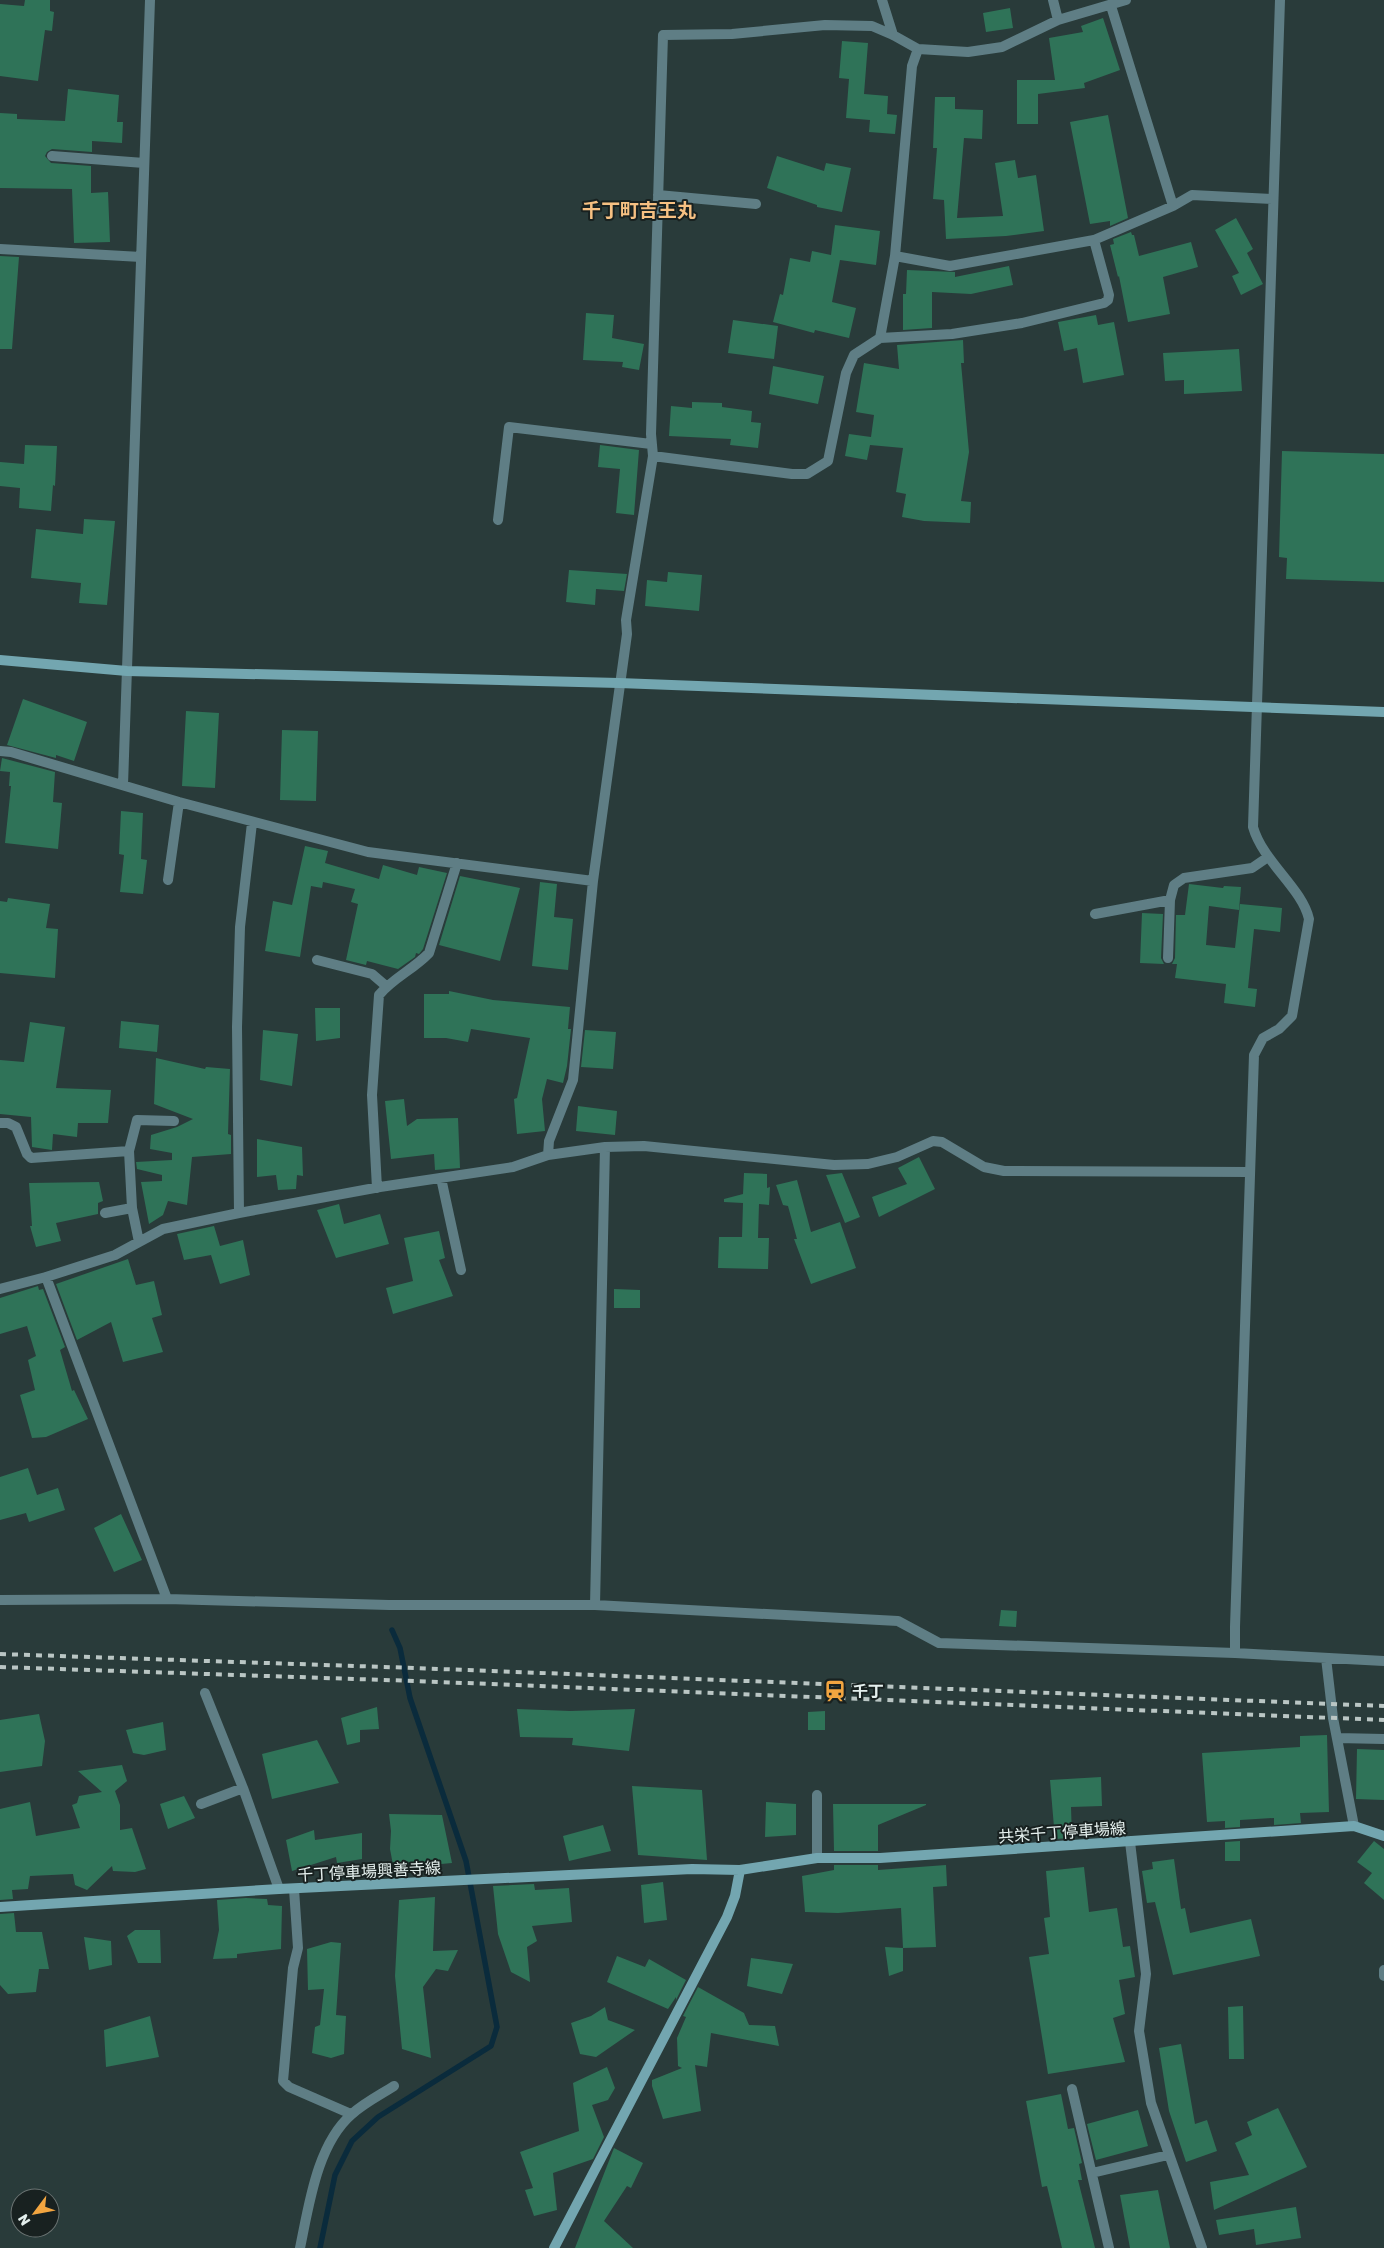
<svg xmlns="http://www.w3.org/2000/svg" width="1384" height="2248" font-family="Rubik,'Noto Sans JP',sans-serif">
<rect width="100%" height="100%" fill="#293b3a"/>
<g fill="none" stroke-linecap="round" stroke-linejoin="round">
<path stroke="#0a2b3c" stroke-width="5.5" d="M320 2248 335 2175 352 2141 378 2117 491 2046 497 2027 466 1861 410 1698 400 1648 392 1630"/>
</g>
<path fill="#2f7358" d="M25 0H50V11L54 12 52 31 45 30 38 81 0 76V4L24 6Z
M1010 8 1013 28 986 32 983 13Z
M1103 18 1120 70 1084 83 1085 88 1038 94V124H1017V80H1055L1049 38 1083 32 1081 26Z
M842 41 868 43 864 94 888 96 887 114 897 115 895 134 869 132 870 120 846 118 849 79 839 78Z
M68 89 119 95 117 122H123L122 143 92 141V152L52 149 47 152 45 156 51 163 91 166V193L108 192 110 242 74 243 72 189 0 188V113L17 114V119L65 121Z
M935 97H955V109L983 110 982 139 964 138 957 218 1003 216 995 163 1015 160 1018 178 1036 175 1044 231 1006 236 946 239 944 200 933 199 937 148H933Z
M1108 115 1128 218 1110 226V221L1090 224 1070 122Z
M777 156 824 171 826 163 851 168 842 212 817 207V205L767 188Z
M1236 218 1253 249 1247 253 1263 284 1241 295 1232 276 1239 273 1215 230Z
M835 225 880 231 876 265 840 260 832 302 856 308 849 338 815 330 814 333 773 322 780 294 783 295 790 258 810 262 812 251 831 255Z
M1131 232 1132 235H1134L1139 256 1191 242 1198 267 1163 277 1170 314 1128 322 1119 276 1118 277 1110 245 1114 244 1113 239Z
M0 256 19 257 12 349H0Z
M1009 266 1013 285 971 294 932 292V328L903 330V294H906L907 270 955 272V277Z
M586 313 614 315 612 338 644 344 639 370 622 367 623 362 583 360Z
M1096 315 1098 325 1114 322 1124 375 1083 383 1077 348 1064 351 1058 322Z
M733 320 778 326 774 359 728 353Z
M963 340 964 363H961L969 452 961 501 971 502 970 523 924 521 902 517 906 494 896 492 903 448 870 445 867 460 845 456 849 434 871 437 874 415 856 412 864 363 899 369 897 345Z
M1239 349 1242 391 1184 394V380L1165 381 1163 353Z
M773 366 824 376 818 404 769 394Z
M692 402 722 403V407L752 411 751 422 761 423 758 448 730 445 731 439 669 436 671 406 692 408Z
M25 445 57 446 55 486 53 485 51 511 19 508 20 488 0 486V462L24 464Z
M600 445 639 450 634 515 616 513 620 469 598 467Z
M1282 451 1384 454V582L1286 579 1287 558 1279 557Z
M84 519 115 521 107 605 79 603 81 583 31 578 36 529 83 534Z
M569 570 627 574 624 591 596 589 595 605 566 602Z
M668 572 702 575 699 611 645 606 647 580 667 582Z
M23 699 87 722 74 761 56 755V758L7 745Z
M186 711 219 713 215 788 182 786Z
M282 730 318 731 316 801 280 800Z
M2 758 55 772 53 802 62 803 58 849 5 843 11 786H9L10 772 0 771Z
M121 811 143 813 141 859 147 860 143 894 120 892 124 855 119 854Z
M305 846 328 851 325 863 379 879 383 865 417 875 419 867 447 873 423 949 419 954 416 953 415 957 398 969 367 961 366 965 346 960 358 904 351 902 355 889 323 882 322 888 311 886 300 957 265 951 273 901 292 905Z
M460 876 520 888 500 961 439 945Z
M540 882 557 884 554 917 573 919 568 970 532 966Z
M1189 884 1223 888 1224 886 1241 887 1239 910 1209 906 1206 945 1235 948 1240 904 1282 908 1280 932 1254 929 1248 988 1257 989 1255 1007 1224 1003 1226 984 1175 978 1177 964H1172L1175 958 1176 915H1185Z
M8 898 50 904 46 928 58 929 55 978 0 973V901L7 902Z
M1142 913 1163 914 1161 958 1164 964 1140 963Z
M449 991 493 1000 570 1007 568 1029H571L567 1066 563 1083 547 1079 542 1099 545 1131 517 1134 514 1099 517 1098 530 1038 471 1029 468 1042 446 1038H424V994H449Z
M315 1008H340V1038L316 1041Z
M121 1021 159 1025 157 1052 119 1048Z
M30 1022 65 1027 56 1088 111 1090 108 1123H78L77 1137 53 1134 52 1150 32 1147 31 1117 0 1114V1060L24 1062Z
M263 1030 298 1034 292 1086 260 1080Z
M585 1030 616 1032 613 1069 581 1067Z
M156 1058 205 1069 206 1067 230 1069 228 1134 231 1135V1154L192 1157 187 1205 168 1201 163 1215 149 1224 141 1182 162 1181V1175L137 1169 136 1162 172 1160V1153L150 1149 151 1135 177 1127 193 1119 154 1104Z
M404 1099 407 1126 417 1119 458 1118 460 1168 435 1170 434 1154 391 1159 385 1101Z
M578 1106 617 1111 615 1135 576 1131Z
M257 1139 302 1147 303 1176 297 1175 296 1189 278 1190 276 1175 257 1177Z
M919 1157 935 1189 879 1217 872 1197 907 1184 898 1168Z
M744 1173 767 1174V1188L770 1187 769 1205 759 1204 758 1238H769L768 1269 718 1268 719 1237H742L743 1203 724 1202V1199L743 1194Z
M842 1173 860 1217 845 1223 826 1175Z
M797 1180 811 1232 840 1222 856 1268 811 1284 794 1239H797L788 1206 783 1205 776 1185Z
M99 1182 103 1201 98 1203V1214L56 1223 61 1241 36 1247 30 1226H32L29 1183Z
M339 1204 344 1224 380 1214 389 1244 336 1258 317 1210Z
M214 1226 220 1246 243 1240 250 1275 220 1284 211 1255 184 1260 177 1234Z
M439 1231 445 1258 439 1260 453 1296 393 1314 386 1288 413 1281 404 1238Z
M128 1259 136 1285 154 1281 162 1315 152 1318 163 1352 123 1362 111 1322 77 1340 56 1284Z
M38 1286 39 1290 43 1289 65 1347 60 1350 72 1391 74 1390 88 1419 46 1437 32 1438 20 1395 35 1390 28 1360 36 1356 27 1326 0 1334V1298Z
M614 1289 640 1290V1308H614Z
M28 1468 37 1495 58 1488 65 1510 29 1522 26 1513 0 1520V1477Z
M121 1514 142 1560 114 1572 94 1528Z
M1001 1610 1017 1611 1016 1627 999 1626Z
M377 1707 379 1729 360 1730V1742L347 1745 341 1718Z
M517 1709 570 1711 635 1709 629 1751 572 1745 573 1738 520 1737Z
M825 1711V1730H808V1712Z
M39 1714 45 1741 42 1766 0 1772V1720Z
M163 1722 166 1750 144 1755 133 1753 126 1730Z
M1327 1735 1329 1812 1300 1813 1301 1823 1274 1825V1818L1240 1820V1827L1225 1828V1821L1207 1822 1202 1753 1300 1747V1736Z
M317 1740 339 1783 272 1799 262 1754Z
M1357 1749 1384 1750V1800L1356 1799Z
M122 1765 127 1781 115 1791 120 1805V1830L132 1828 146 1869 135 1872 113 1871 112 1866 87 1890 75 1885 73 1874 30 1876 28 1889 12 1890 13 1899 0 1900V1809L30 1802 36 1836 80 1828 72 1805 77 1803 79 1796 102 1792 78 1771Z
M1101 1777 1102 1806 1071 1807 1072 1838 1055 1839 1050 1780Z
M632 1786 702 1790 707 1860 638 1855Z
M184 1796 195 1818 168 1829 160 1804Z
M766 1802 796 1804V1835L765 1837Z
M833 1804H926V1805L878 1825V1851H834Z
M389 1814 442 1815 452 1863 409 1867 393 1865 390 1849 391 1831Z
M603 1825 611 1851 569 1861 563 1836Z
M314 1830 315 1840 362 1833V1859L337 1863 336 1857 292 1871 286 1840Z
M1240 1841V1861H1225V1842Z
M1374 1841 1384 1849V1900L1364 1883 1372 1873 1357 1862Z
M1174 1859 1181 1909 1185 1908 1190 1933 1251 1919 1260 1956 1173 1975 1155 1902 1147 1903 1142 1871 1153 1869 1152 1862Z
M834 1865H878V1870L946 1865 947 1886 933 1887 936 1947 903 1948 901 1908 838 1913 805 1912 802 1876 834 1870Z
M1084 1867 1089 1912 1117 1908 1123 1947 1130 1946 1135 1977 1119 1980 1125 2014 1113 2018 1125 2062 1048 2074 1029 1957 1049 1954 1044 1918 1050 1917 1046 1871Z
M663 1882 667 1920 644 1923 641 1885Z
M534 1884 535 1890 569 1888 572 1922 532 1926 537 1941 527 1947 530 1982 511 1972 498 1934 493 1886Z
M435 1897 433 1951 458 1950 448 1971 436 1969 423 1987 431 2058 402 2049 395 1976 399 1900Z
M246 1898 267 1899 268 1905 282 1906 281 1949 237 1954V1958L213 1959 219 1930 217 1900Z
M14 1913 16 1932H42L49 1969H39L36 1992 8 1994 0 1985V1914Z
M135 1930H160L161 1963H138L127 1936Z
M84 1937 111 1941 112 1965 89 1970Z
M331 1942 341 1943 336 2015 346 2016 344 2054 331 2058 312 2053 315 2027 320 2025 324 1989 308 1990 307 1949Z
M885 1947 903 1948V1971L889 1976Z
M617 1956 645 1967 649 1959 686 1980 676 2000V1997L668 2009 607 1982Z
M751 1958 793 1964 782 1994 747 1986Z
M698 1987 744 2013 749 2025 775 2026 779 2046 711 2033 707 2067 695 2065 701 2111 663 2119 652 2086V2080L682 2068 678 2066 677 2038 686 2017 683 2016Z
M1243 2006 1244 2059H1229L1228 2007Z
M605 2007 608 2020 635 2030 596 2057 580 2054 571 2023 591 2016Z
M150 2016 159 2057 106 2067 104 2030Z
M1181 2044 1195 2124 1207 2120 1217 2151 1186 2162 1169 2111 1159 2048Z
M607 2067 615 2088 608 2100 592 2105 604 2137 593 2159 553 2173 557 2210 534 2216 525 2190 533 2188 520 2152 579 2131 573 2083Z
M1061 2094 1068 2129 1074 2128 1082 2163 1079 2164 1082 2180H1078L1095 2248H1062L1047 2186 1042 2187 1026 2101Z
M1278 2108 1307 2167 1214 2210 1210 2182 1249 2175 1235 2143 1252 2135 1247 2122Z
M1138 2110 1148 2146 1096 2160 1087 2124Z
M614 2148 643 2163 631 2188 627 2186 604 2221 633 2248H575Z
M1158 2190 1170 2248H1130L1120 2195Z
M1296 2207 1301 2238 1256 2245 1254 2229 1219 2235 1216 2220Z"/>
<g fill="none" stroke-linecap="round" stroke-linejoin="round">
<path stroke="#5f7e85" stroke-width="10" d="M882 0 893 35
M1053 0 1058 20
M1111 6 1173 206
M52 156 144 163
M658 195 756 204
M0 249 141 257
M895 256 950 266 1094 240 1173 206 1192 195 1273 199
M880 338 952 334 1022 323 1104 303 1108 300 1109 295 1094 240
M653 456 792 474H807L828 461 846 373 854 355 880 338 895 256 912 66 918 49
M498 520 509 427 651 444
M0 751 11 752 179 802 368 852 593 881
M123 785 150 0
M168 880 179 802
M1095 914 1170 900
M1168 958 1170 900 1174 885 1184 878 1252 868 1268 857
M317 960 372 974 386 986
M0 1123H8L16 1127 27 1154 31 1158 129 1151
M548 1155 549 1141 573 1080 593 881 627 634 626 620 653 456 651 434 663 35 732 34 825 25 872 26 893 35 918 49 968 52 1002 47 1058 20 1126 0
M441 1178 461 1270
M377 1188 372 1095 379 995C393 978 414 969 429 953L457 863
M105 1213 132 1208
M239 1213 237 1027 240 927 252 823
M139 1242 132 1208 129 1151 137 1120 174 1121
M46 1277 167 1599
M0 1289 46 1277 115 1255 163 1229 239 1213 380 1187 513 1167 548 1155 605 1147 644 1146 834 1165 868 1164 897 1157 933 1141 942 1142 984 1167 1004 1171 1249 1172
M0 1600 167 1599 389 1605H595L898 1621 939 1643 1235 1653 1384 1661
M595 1605 605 1147
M1235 1653V1627L1254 1055 1263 1038 1279 1029 1292 1016 1309 919C1302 888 1263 862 1253 827L1280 0
M1326 1658 1333 1718 1354 1826
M205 1693 243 1788 279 1889
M1337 1738 1384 1739
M817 1795V1858
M201 1804 243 1788
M1130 1842 1146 1974 1139 2031 1151 2103 1202 2248
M294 1889 298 1948 293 1968 283 2081 289 2087 351 2114
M1384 1970V1976
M1072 2089 1109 2248
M1092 2173 1168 2155
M300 2248C309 2205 317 2144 352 2114 364 2103 380 2095 394 2086"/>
<path stroke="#73a6b0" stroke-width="10" d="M0 660 127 671 619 683 1384 712
M0 1907 279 1889 692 1869 740 1870 817 1858H880L1354 1826 1384 1836
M554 2248 727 1917 735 1896 740 1870"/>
<path stroke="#bac6c4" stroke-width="4" stroke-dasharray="6 6" stroke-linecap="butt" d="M0 1654 415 1668 1384 1706
M0 1667 415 1681 1384 1720"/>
</g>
<defs>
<g id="station-bare" transform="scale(1.725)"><path d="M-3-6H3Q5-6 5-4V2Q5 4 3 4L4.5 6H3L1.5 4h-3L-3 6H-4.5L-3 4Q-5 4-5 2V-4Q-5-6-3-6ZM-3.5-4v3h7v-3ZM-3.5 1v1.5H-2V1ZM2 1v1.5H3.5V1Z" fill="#f2a540" stroke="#182120" stroke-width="2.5" paint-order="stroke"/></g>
</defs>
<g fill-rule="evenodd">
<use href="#station-bare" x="835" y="1691"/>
</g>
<g text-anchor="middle" stroke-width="4" stroke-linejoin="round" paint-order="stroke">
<g font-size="16" font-weight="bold" fill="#e4efed" stroke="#182120" text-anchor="start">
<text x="852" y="1697">千丁</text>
</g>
<g font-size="16" fill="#e4efed" stroke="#182120">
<text transform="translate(1062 1832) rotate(-4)" y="6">共栄千丁停車場線</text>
<text transform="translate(369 1871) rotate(-3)" y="6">千丁停車場興善寺線</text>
</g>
<g font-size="19" font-weight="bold" fill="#f6c082" stroke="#182120">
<text x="639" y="217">千丁町吉王丸</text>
</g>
</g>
<g transform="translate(35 2213) rotate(238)"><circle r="24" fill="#182120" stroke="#6a7372"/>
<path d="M0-4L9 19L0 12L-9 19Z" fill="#f2a540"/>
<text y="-8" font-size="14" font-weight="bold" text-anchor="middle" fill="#e4efed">N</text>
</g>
</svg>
